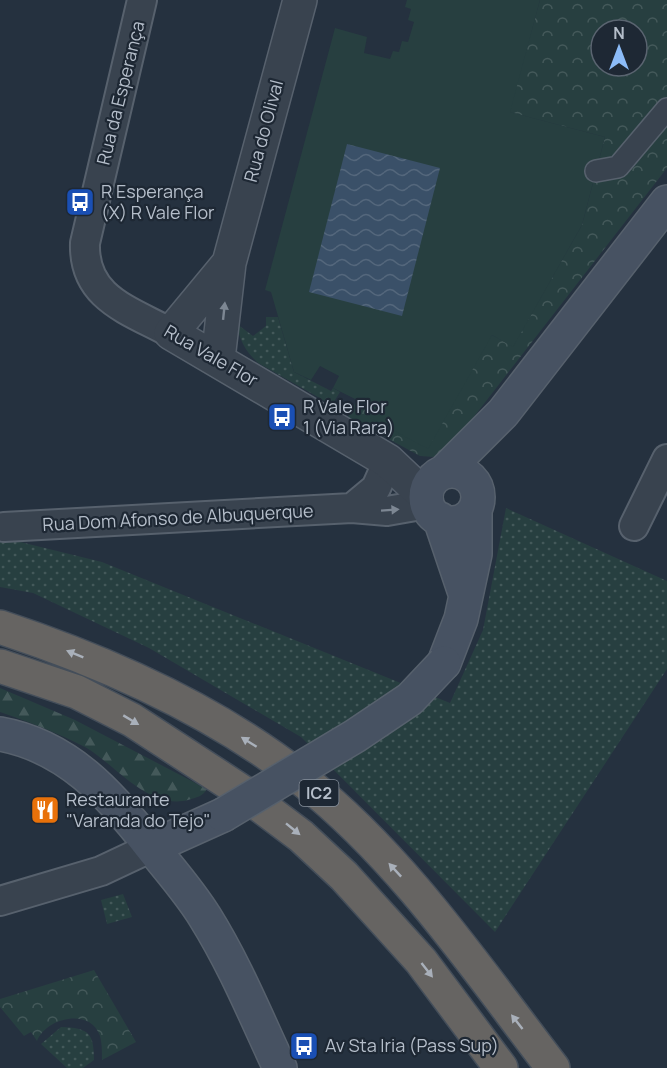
<svg xmlns="http://www.w3.org/2000/svg" width="667" height="1068" font-family="Manrope,sans-serif">
<defs>
<pattern id="grass-dots" width="8" height="8" patternUnits="userSpaceOnUse" patternTransform="scale(1.5)"><rect width="8" height="8" fill="#273f40"/><path d="M2 2h.1M6 6h.1" fill="none" stroke="#44595a" stroke-width="1.8" stroke-linecap="round"/></pattern>
<pattern id="forest-firs" width="22" height="20" patternUnits="userSpaceOnUse" patternTransform="scale(1.5)"><rect width="22" height="20" fill="#273f40"/><path d="M5 1l3.5 6h-7zM16 11l3.5 6h-7z" fill="#44595a"/></pattern>
<pattern id="park-crowns" width="20" height="18" patternUnits="userSpaceOnUse" patternTransform="scale(1.5)"><rect width="20" height="18" fill="#273f40"/><path d="M2 6a3 3 0 1 1 6 0M12 15a3 3 0 1 1 6 0" fill="none" stroke="#44595a"/></pattern>
<pattern id="water-waves" width="16" height="10" patternUnits="userSpaceOnUse" patternTransform="scale(1.5)"><rect width="16" height="10" fill="#3a5068"/><path d="M0 5q4-4 8 0t8 0" fill="none" stroke="#54677c"/></pattern>
</defs>
<rect width="100%" height="100%" fill="#25313f"/>
<path fill="url(#grass-dots)" d="M266 317H278L294 372 331 391 333 388 340 392 332 405 258 363C246 352 239 340 237 324L253 336 266 326Z
M506 508 667 581V669L495 932 301 737 149 648 33 593 0 587V537L102 562 450 703 483 630Z
M123 894 132 917 107 924 101 900Z
M61 1027C89 1028 94 1033 94 1060L83 1068H67L41 1044Z"/>
<path fill="url(#forest-firs)" d="M0 688 75 720 207 789C202 797 197 797 188 800 148 810 116 765 85 747 58 733 29 722 0 712Z"/>
<path fill="url(#park-crowns)" fill-rule="evenodd" d="M540 0H667V168L448 450 434 457 420 456 348 417 357 400 373 408 369 416 492 335 513 346 582 225 605 137 509 112ZM601 30H637V66H601Z
M94 970 136 1042 102 1060C102 1053 102 1043 100 1036 90 1007 46 1018 37 1041L31 1032 24 1036 0 1007V999Z"/>
<path fill="#273f40" d="M407 0H540L510 112 605 137 582 225 513 347 492 335 428 449 369 417 373 408 333 388 339 376 320 366 311 380 294 372 271 292 265 290 335 28 367 37 364 53 390 59 393 51 399 52 402 41 408 42 414 22 408 20 411 9 405 7Z"/>
<path fill="url(#water-waves)" d="M347 144 440 168 402 316 309 292Z"/>
<g fill="none" stroke-linecap="round" stroke-linejoin="round">
<g stroke="#57616d" stroke-width="24">
<path id="pedestrian" d="M596 171 618 167 667 109"/>
</g>
<g stroke="#57616d" stroke-width="32">
<path id="minor" d="M142 0 85 243C83 298 129 310 171 333
M352 508 376 488 388 461
M634 526 667 459
M4 527 352 508 387 511 427 504
M0 901 101 871 152 847"/>
</g>
<g stroke="#57616d" stroke-width="36">
<path id="tertiary" d="M229 263 171 333 388 461 426 497
M218 359 229 263 300 0"/>
</g>
<g stroke="#57616d" stroke-width="36">
<path id="secondary" d="M426 497a26 26 0 1 1 52 0a26 26 0 1 1-52 0Z
M444 472 503 413 667 202
M440 519 466 596
M444 663 461 619 475 554V509
M0 734C67 746 110 794 150 845 169 869 189 891 205 917 235 965 256 1017 280 1068
M152 847 223 815"/>
</g>
<g stroke="#444e5a" stroke-width="36">
<path id="trunk" d="M0 627C106 662 215 710 303 780 403 859 476 968 553 1068
M0 666 77 692 132 720 241 791 301 836 344 876 421 961 501 1068"/>
</g>
<use href="#pedestrian" stroke="#39434f" stroke-width="21"/>
<use href="#minor" stroke="#39434f" stroke-width="28"/>
<use href="#tertiary" stroke="#39434f" stroke-width="33"/>
<use href="#secondary" stroke="#475262" stroke-width="33"/>
<use href="#trunk" stroke="#666462" stroke-width="33"/>
<g stroke="#57616d" stroke-width="36" stroke-linecap="butt">
<path id="secondary-bridge" d="M223 815 355 736 410 699 444 663"/>
</g>
<use href="#secondary-bridge" stroke="#475262" stroke-width="33"/>
</g>
<defs><path id="oneway-solid" d="M-6-.8H1V-3.2L6.5 0L1 3.2V.8H-6Z" transform="scale(1.5)"/></defs>
<g fill="#7d8793">
<use href="#oneway-solid" transform="translate(224 311) rotate(-84)"/>
<use href="#oneway-solid" transform="translate(390 510) rotate(-4)"/>
</g>
<g fill="#a9b0ba">
<use href="#oneway-solid" transform="translate(75 654) rotate(-158)"/>
<use href="#oneway-solid" transform="translate(131 720) rotate(31)"/>
<use href="#oneway-solid" transform="translate(249 742) rotate(-148)"/>
<use href="#oneway-solid" transform="translate(293 829) rotate(39)"/>
<use href="#oneway-solid" transform="translate(395 870) rotate(-133)"/>
<use href="#oneway-solid" transform="translate(427 970) rotate(52)"/>
<use href="#oneway-solid" transform="translate(517 1022) rotate(-128)"/>
</g>
<defs>
<g id="bus-square" transform="scale(1.5)"><rect x="-9" y="-9" width="18" height="18" rx="4" fill="#1a4fb4" stroke="#1e2834"/><path d="M-5-6H5V4H4V6H2V4H-2V6H-4V4H-5ZM-3.5-4V0h7V-4ZM-3.5 1.2v1.5H-2V1.2ZM2 1.2v1.5H3.5V1.2Z" fill="#fff"/></g>
<g id="restaurant-square" transform="scale(1.5)"><rect x="-9" y="-9" width="18" height="18" rx="4" fill="#e8710a" stroke="#1e2834"/><path d="M-5-6h1v4h1v-4h1v4h1v-4h1v5L-1.5 .5V6h-2V.5L-5-1ZM5-6V6H3V1.5H1.5Q1.5-4 5-6Z" fill="#fff"/></g>
</defs>
<g fill-rule="evenodd">
<use href="#bus-square" x="80" y="202"/>
<use href="#bus-square" x="282" y="417"/>
<use href="#restaurant-square" x="45" y="810"/>
<use href="#bus-square" x="304" y="1046"/>
</g>
<g text-anchor="middle" stroke-width="4.5" stroke-linejoin="round" paint-order="stroke">
<rect fill="#1e2834" stroke="#88919d" stroke-width="1.5" x="299.5" y="780" width="39" height="26" rx="4.5"/>
<g font-size="16" font-weight="bold" fill="#b5beca">
<text x="319" y="799">IC2</text>
</g>
<g font-size="18" fill="#b5beca" stroke="#1e2834">
<text transform="translate(121 93) rotate(-76)" y="6">Rua da Esperança</text>
<text transform="translate(264 131) rotate(-75)" y="6">Rua do Olival</text>
<text transform="translate(211 356) rotate(30)" y="6">Rua Vale Flor</text>
<text transform="translate(178 518) rotate(-3)" y="6">Rua Dom Afonso de Albuquerque</text>
</g>
<g font-size="18" fill="#b5beca" stroke="#1e2834" text-anchor="start">
<text x="101" y="198">R Esperança<tspan x="101" dy="21">(X) R Vale Flor</tspan></text>
<text x="303" y="413">R Vale Flor<tspan x="303" dy="21">1 (Via Rara)</tspan></text>
<text x="66" y="806">Restaurante<tspan x="66" dy="21">"Varanda do Tejo"</tspan></text>
<text x="325" y="1052">Av Sta Iria (Pass Sup)</text>
</g>
</g>
<g transform="translate(619 48)"><circle r="28" fill="#1e2834" stroke="#5a6470" stroke-width="1.5"/>
<path d="M0-4.5L10 22L0 15L-10 22Z" fill="#8cbcf8"/>
<text y="-9" font-size="16" font-weight="bold" text-anchor="middle" fill="#b5beca">N</text>
</g>
</svg>
